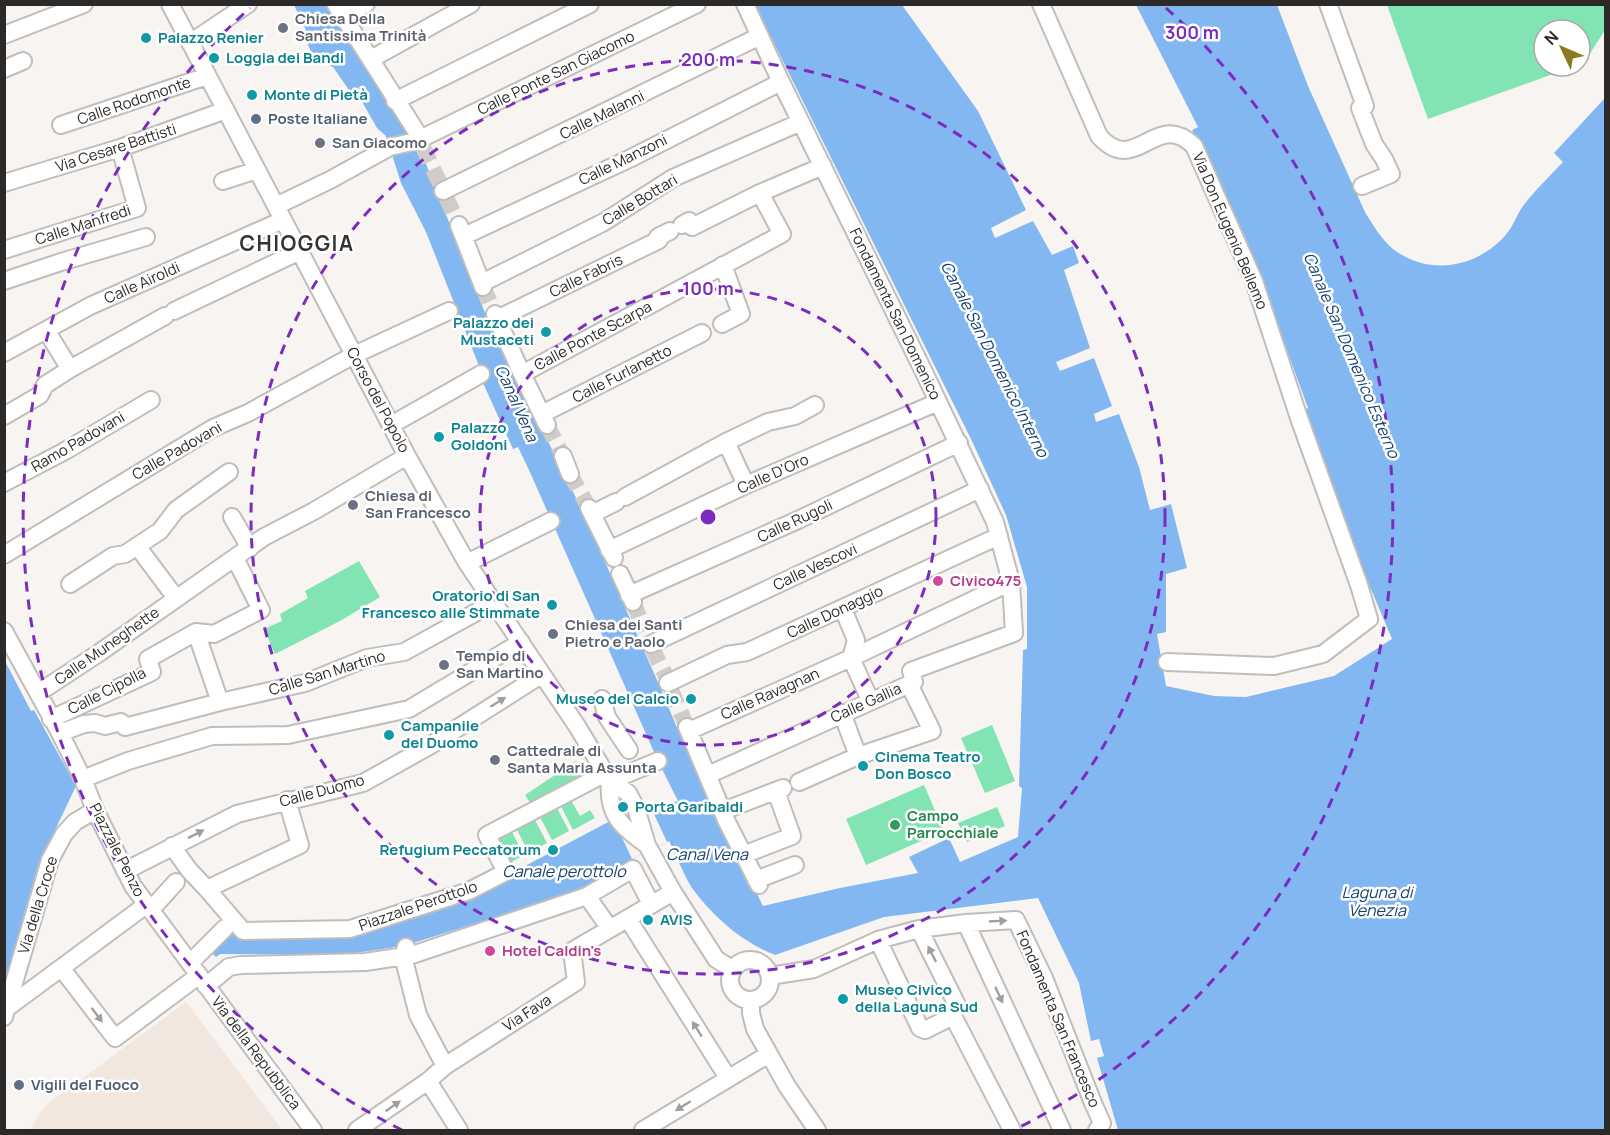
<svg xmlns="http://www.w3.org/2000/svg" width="1610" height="1135" font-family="Manrope,sans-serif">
<rect width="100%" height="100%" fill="#f8f4f1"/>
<path fill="#f1e7de" d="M186 1002 282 1130H29L46 1105Z"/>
<path fill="#81e4b2" d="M1387 5H1605V30L1584 63 1580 64V30H1544V66H1575L1428 119Z
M359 561 380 597 340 621 275 654 264 629 282 621 280 614 308 598 305 591Z
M992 725 1015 781 985 793 961 738Z
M576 761 586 777 532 806 525 795Z
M924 785 944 831 866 865 846 819Z
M571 800 580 816 590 810 595 818 573 830 561 806Z
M997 807 1005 826 967 842 958 823Z
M557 808 569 831 552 840 540 817Z
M535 820 547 843 529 853 517 830Z
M512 832 524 855 506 865 493 842Z"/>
<path fill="#82b7f2" d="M294 5H328L413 131 487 318 583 512 657 680 694 768 763 906 840 888 918 873 909 857 949 838 960 862 1018 837 1022 788 1019 786 1023 650 1027 649V587L1006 515 971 439 755 5H902L978 111 1026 210 991 228 995 238 1033 221 1052 255 1073 246 1079 263 1064 270 1090 348 1056 362 1060 371 1094 358 1112 406 1094 414 1096 422 1119 414 1139 467 1150 510 1171 504 1187 568 1166 574V632L1157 634 1166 686 1214 696 1246 697 1334 676 1392 639 1368 582 1302 411 1308 408 1247 241 1192 130 1198 127 1136 5H1277L1308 86 1365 212C1373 225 1381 239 1393 249 1427 275 1471 269 1501 240 1513 229 1515 217 1523 206 1535 190 1550 176 1563 162L1554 153 1605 98V1130H1118L1097 1058 1104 1056 1099 1039 1091 1041 1079 983 1038 898 884 917 775 955C742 942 713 917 692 888 683 874 677 856 669 841L632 859 571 894 403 946 341 955 220 954 216 957 209 950 229 931 236 935 347 937 476 892 648 801 652 812 678 801 658 761 529 470 518 447 513 449 483 383 487 375 481 371 426 232 401 183 386 136 377 128 356 91 351 93 333 67 314 59 304 35 306 30Z
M5 661 31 711 34 710 76 786 38 866 5 981Z"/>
<path fill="#f8f4f1" d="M648 801 667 842 632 859 618 829 610 820Z"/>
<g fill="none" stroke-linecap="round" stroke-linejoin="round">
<path stroke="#cfccc9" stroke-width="16" stroke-dasharray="16 8" stroke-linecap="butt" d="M423 147 441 186
M446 197 459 225
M483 287 495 314
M547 425 563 456
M570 474 589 508
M633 602 645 631
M652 648 666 676
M671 690 687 727"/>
<g stroke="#c0bdba" stroke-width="20">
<path id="minor" d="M170 4 407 456 467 563 577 726 610 781 628 793 636 808 647 845 673 892 716 959 732 969
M1041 4 1099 136C1136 178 1156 108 1194 146L1254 281 1299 418 1359 585 1369 619 1323 654 1274 666 1167 662
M1328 4 1365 106 1360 108 1374 144 1384 159 1391 174 1362 186
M336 5 416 131
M343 16 366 4
M4 35 84 4
M190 43 248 4
M371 59 471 4
M4 69 23 61
M395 101 590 4
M61 125 207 76
M223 181 257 170
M4 183 120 148 226 110
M443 191 760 36
M276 206 330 180 390 147 416 141 697 4
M459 225 483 287
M682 225 689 221 692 227 760 193 823 166
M464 236 629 159 781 82
M4 250 137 208 120 148
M4 281 61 262 146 237
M482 283 604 222 673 178 801 122
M174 311 300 251
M495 314 522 374 547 425
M497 319 659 240 658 237 670 231
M722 324 741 314 723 265
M4 353 90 306 283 220
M70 369 165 316
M522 374 782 234 760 193
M542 414 702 333
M4 416 40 395 45 385 70 369 46 330
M391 425 481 374
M726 442 746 485
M563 456 570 474
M4 483 65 451 151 400
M625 497 726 442 768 422 795 416 815 405
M589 508 614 558
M592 514 616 502
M232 517 250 548
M137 546 176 598
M609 550 746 485 938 402
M4 555 213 428 248 413 354 355 449 311
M467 563 551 521
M620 574 633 602
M70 584 113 556 125 554 160 531 176 510 229 472
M629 595 798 520 959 443
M843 609 856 640 851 658 870 700
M4 631 60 733 83 779 95 810 133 886 313 1130
M196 632 220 702 305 683 367 658 404 652 493 603
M651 644 980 489
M668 683 727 655 747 652 999 536
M38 693 99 653 264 537 314 511 407 456
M602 699 607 717 629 750
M51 719 152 672 148 659 196 632 214 634 261 610 235 558
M687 727 727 822 759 885
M689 731 851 658 1011 582
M60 733 84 724 95 723 105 726 121 722 125 727 220 702
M858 756 932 731 909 684
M708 775 914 682 911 671 1014 633 1011 582 995 522 923 370 781 82 745 4
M83 779 128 761 212 736 288 735 409 709 521 642
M610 781C607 815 621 826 647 845
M610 781 658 761
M799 782 858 756 842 713
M723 811 783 788
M172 846 189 870 207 889 300 845 287 800
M743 855 792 836 776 791
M125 871 237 814 363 783 431 745 541 675
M756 880 795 865
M207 889 243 931 350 929 469 891 506 872 487 835 606 773
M587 896 633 869 651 904
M156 904 176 882
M628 919 728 1078
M966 923 1062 1130
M878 940 920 1028 925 1030 953 1016 957 1005 919 929
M406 947 403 956 418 1015 445 1066
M195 958 225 928
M730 980a20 20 0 1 1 40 0a20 20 0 1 1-40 0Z
M62 969 115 1038 198 976
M770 976 814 969 878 940 919 929 966 923 1016 920 1044 978 1093 1103 1102 1123 1097 1130
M206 986 229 967 241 965 365 962 412 955 587 896 610 929
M751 1001V1013L755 1029 787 1086 817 1130
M7 1008 146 905
M953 1016 1012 1130
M4 1017 50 860 64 834 75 822 95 810
M428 1081 459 1130
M357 1130 428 1081 445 1066 576 982 572 951 673 892
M643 1130 769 1054"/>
</g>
<use href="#minor" stroke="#fff" stroke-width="16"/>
</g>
<defs><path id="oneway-solid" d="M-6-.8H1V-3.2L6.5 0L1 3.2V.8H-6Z" transform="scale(1.5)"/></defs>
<g fill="#a09f9e">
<use href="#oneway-solid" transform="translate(498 702) rotate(-32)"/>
<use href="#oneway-solid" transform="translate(196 834) rotate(-27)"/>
<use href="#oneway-solid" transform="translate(998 921) rotate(-3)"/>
<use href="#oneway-solid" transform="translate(932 954) rotate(-117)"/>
<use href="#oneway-solid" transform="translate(999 995) rotate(65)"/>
<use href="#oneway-solid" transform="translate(97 1015) rotate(53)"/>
<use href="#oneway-solid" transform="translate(697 1029) rotate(-122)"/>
<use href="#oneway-solid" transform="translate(393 1106) rotate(-35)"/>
<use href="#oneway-solid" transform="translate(683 1106) rotate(148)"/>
</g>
<g fill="none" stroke="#7b2cbf" stroke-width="3" stroke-dasharray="10 8">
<circle cx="708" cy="517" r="228"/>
<circle cx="708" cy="517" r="457"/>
<path d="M402 1130A685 685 0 0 1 250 8M1166 8A685 685 0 0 1 1014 1130"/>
</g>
<g fill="#6b7280" stroke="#fff" stroke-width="2">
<circle cx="283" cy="28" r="6"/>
<circle cx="320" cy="143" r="6"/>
<circle cx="353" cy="505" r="6"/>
<circle cx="553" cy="634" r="6"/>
<circle cx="444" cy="665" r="6"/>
<circle cx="495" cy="760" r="6"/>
</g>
<g fill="#0f9aa8" stroke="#fff" stroke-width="2">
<circle cx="146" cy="38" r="6"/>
<circle cx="214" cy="58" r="6"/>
<circle cx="252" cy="95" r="6"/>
<circle cx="546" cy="332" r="6"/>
<circle cx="439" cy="437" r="6"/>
<circle cx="552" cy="605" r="6"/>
<circle cx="691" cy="699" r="6"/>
<circle cx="389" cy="735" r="6"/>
<circle cx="863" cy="766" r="6"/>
<circle cx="623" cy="807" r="6"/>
<circle cx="553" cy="850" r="6"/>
<circle cx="648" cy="920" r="6"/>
<circle cx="843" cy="999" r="6"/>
</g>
<g fill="#5c6f8a" stroke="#fff" stroke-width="2">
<circle cx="256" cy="119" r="6"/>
<circle cx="19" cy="1085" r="6"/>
</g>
<g fill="#d1479c" stroke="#fff" stroke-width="2">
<circle cx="938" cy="581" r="6"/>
<circle cx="490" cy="951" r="6"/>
</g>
<circle fill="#2e9e5b" stroke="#fff" stroke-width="2" cx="895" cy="825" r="6"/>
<g text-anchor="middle" stroke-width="5" stroke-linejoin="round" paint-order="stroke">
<g font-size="15" font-weight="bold" fill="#5b616d" stroke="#fff" text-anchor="start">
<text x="295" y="24">Chiesa Della<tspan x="295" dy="17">Santissima Trinità</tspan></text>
<text x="332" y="148">San Giacomo</text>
<text x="365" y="501">Chiesa di<tspan x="365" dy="17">San Francesco</tspan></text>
<text x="565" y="630">Chiesa dei Santi<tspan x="565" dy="17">Pietro e Paolo</tspan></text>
<text x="456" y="661">Tempio di<tspan x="456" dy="17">San Martino</tspan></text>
<text x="507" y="756">Cattedrale di<tspan x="507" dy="17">Santa Maria Assunta</tspan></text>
</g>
<g font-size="15" font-weight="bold" fill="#0d838f" stroke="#fff" text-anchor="start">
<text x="158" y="43">Palazzo Renier</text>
<text x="226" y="63">Loggia dei Bandi</text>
<text x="264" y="100">Monte di Pietà</text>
<text x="534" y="328" text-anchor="end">Palazzo dei<tspan x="534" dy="17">Mustaceti</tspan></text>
<text x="451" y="433">Palazzo<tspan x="451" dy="17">Goldoni</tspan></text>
<text x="540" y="601" text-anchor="end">Oratorio di San<tspan x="540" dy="17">Francesco alle Stimmate</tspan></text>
<text x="679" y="704" text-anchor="end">Museo del Calcio</text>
<text x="401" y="731">Campanile<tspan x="401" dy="17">del Duomo</tspan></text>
<text x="875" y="762">Cinema Teatro<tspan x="875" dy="17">Don Bosco</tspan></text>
<text x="635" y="812">Porta Garibaldi</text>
<text x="541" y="855" text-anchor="end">Refugium Peccatorum</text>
<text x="660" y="925">AVIS</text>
<text x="855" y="995">Museo Civico<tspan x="855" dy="17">della Laguna Sud</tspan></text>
</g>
<g font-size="15" fill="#2b2a28" stroke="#fff">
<text transform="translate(556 73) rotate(-26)" y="5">Calle Ponte San Giacomo</text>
<text transform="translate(134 101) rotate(-19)" y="5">Calle Rodomonte</text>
<text transform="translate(602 115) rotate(-26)" y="5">Calle Malanni</text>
<text transform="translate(116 148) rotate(-18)" y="5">Via Cesare Battisti</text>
<text transform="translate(623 160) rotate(-26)" y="5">Calle Manzoni</text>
<text transform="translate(640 200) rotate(-31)" y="5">Calle Bottari</text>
<text transform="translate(83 225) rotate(-18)" y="5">Calle Manfredi</text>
<text transform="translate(1230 231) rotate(67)" y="5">Via Don Eugenio Bellemo</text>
<text transform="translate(586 276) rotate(-26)" y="5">Calle Fabris</text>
<text transform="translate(142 283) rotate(-24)" y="5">Calle Airoldi</text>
<text transform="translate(895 314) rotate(64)" y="5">Fondamenta San Domenico</text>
<text transform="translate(593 336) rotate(-28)" y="5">Calle Ponte Scarpa</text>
<text transform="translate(622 374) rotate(-27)" y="5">Calle Furlanetto</text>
<text transform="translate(378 400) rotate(62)" y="5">Corso del Popolo</text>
<text transform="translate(78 442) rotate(-30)" y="5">Ramo Padovani</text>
<text transform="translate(177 451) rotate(-30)" y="5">Calle Padovani</text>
<text transform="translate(773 474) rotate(-24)" y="5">Calle D'Oro</text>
<text transform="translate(795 521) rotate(-25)" y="5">Calle Rugoli</text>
<text transform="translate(815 567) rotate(-25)" y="5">Calle Vescovi</text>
<text transform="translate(835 612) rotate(-25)" y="5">Calle Donaggio</text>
<text transform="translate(107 646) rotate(-35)" y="5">Calle Muneghette</text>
<text transform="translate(327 673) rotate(-17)" y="5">Calle San Martino</text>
<text transform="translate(107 691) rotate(-27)" y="5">Calle Cipolla</text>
<text transform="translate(770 694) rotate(-24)" y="5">Calle Ravagnan</text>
<text transform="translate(866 703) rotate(-24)" y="5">Calle Gallia</text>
<text transform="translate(322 791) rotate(-15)" y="5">Calle Duomo</text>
<text transform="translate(117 850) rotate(63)" y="5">Piazzale Penzo</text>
<text transform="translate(38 905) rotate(-73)" y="5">Via della Croce</text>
<text transform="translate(418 906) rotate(-19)" y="5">Piazzale Perottolo</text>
<text transform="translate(527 1013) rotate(-33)" y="5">Via Fava</text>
<text transform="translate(1058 1019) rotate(67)" y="5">Fondamenta San Francesco</text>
<text transform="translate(256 1053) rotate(53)" y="5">Via della Repubblica</text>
</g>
<g font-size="15" font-weight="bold" fill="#4e5e75" stroke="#fff" text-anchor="start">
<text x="268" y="124">Poste Italiane</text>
<text x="31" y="1090">Vigili del Fuoco</text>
</g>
<g font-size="15" font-weight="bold" fill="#b23c85" stroke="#fff" text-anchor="start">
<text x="950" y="586">Civico475</text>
<text x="502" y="956">Hotel Caldin's</text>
</g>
<g font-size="15" font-weight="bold" fill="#27864d" stroke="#fff" text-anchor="start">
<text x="907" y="821">Campo<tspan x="907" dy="17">Parrocchiale</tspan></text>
</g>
<g font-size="16" font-style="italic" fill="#134170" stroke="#fff">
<text transform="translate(1352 355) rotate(67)" y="6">Canale San Domenico Esterno</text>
<text transform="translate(995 359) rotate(63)" y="6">Canale San Domenico Interno</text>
<text transform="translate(517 403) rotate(66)" y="6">Canal Vena</text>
<text x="707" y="860">Canal Vena</text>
<text x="564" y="877">Canale perottolo</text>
<text x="1377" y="898">Laguna di<tspan x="1377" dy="18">Venezia</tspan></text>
</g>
<g font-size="21" font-weight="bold" letter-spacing="1.5" fill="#353330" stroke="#fff">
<text x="297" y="251">CHIOGGIA</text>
</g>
</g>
<circle cx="708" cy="517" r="9" fill="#7b2cbf" stroke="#fff" stroke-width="3"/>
<g font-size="18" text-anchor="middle" font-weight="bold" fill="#7b2cbf" stroke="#fff" stroke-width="5" stroke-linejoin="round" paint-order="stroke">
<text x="1192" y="39">300 m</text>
<text x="708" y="66">200 m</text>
<text x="708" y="295">100 m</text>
</g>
<rect width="1610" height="1135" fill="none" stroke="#2b2a28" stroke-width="12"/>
<g transform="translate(1562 48) rotate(314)"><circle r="28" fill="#ffffff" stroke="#aaaaa9" stroke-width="1.5"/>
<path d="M0-4.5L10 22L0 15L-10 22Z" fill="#8d7a1f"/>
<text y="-9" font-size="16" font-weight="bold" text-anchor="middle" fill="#2b2a28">N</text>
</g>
</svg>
